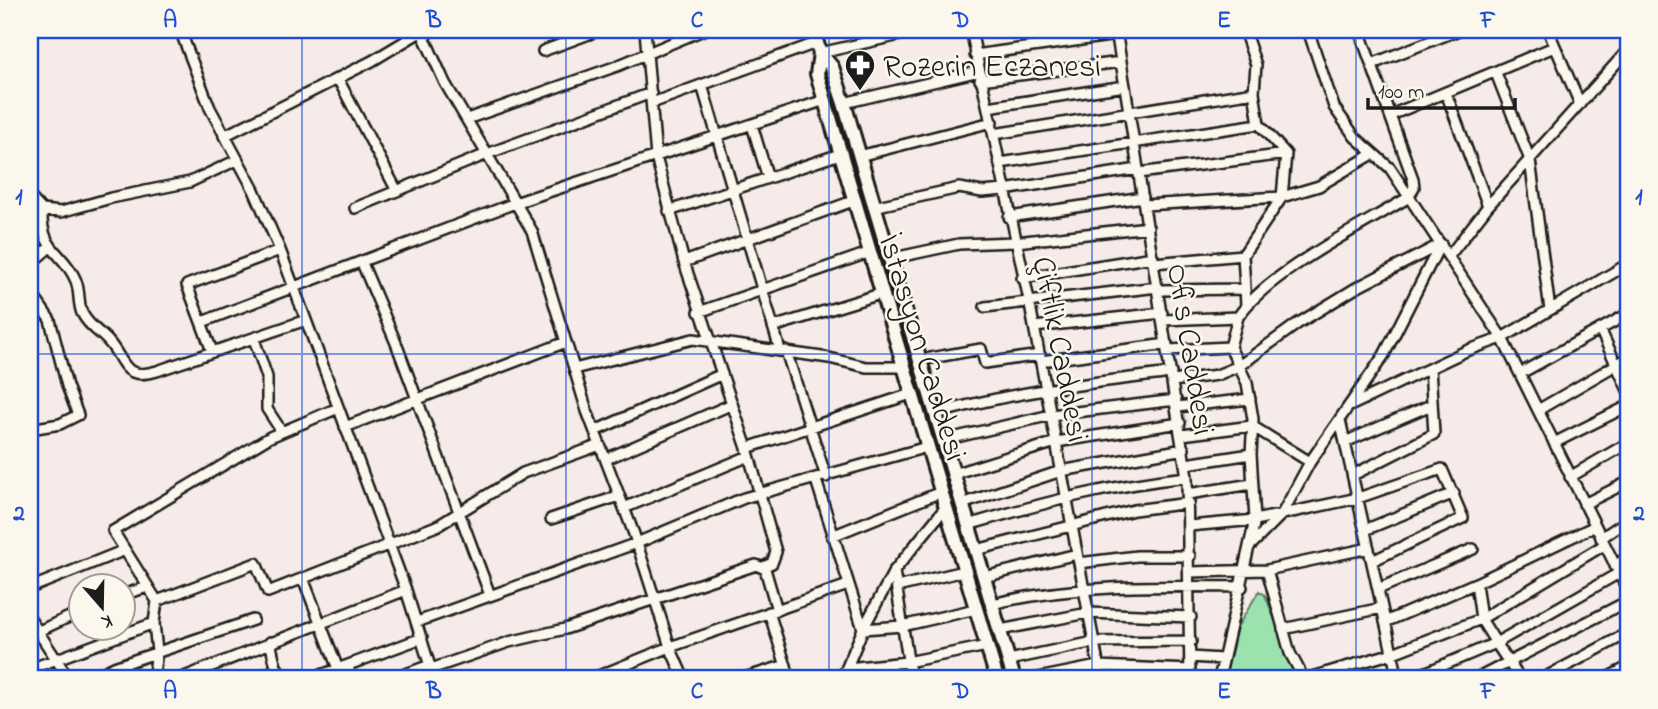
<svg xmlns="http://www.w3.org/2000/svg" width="1658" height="709" font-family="'Indie Flower',sans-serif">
<rect width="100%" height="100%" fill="#f7ebe9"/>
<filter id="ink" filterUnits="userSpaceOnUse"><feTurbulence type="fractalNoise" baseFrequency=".0143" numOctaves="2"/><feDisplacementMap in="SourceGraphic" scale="14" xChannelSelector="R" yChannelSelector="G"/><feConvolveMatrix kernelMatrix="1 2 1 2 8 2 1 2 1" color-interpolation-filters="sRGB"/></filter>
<g filter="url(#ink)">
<path fill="#9be2af" stroke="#5c7f66" stroke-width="2" d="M1259 591 1265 595 1299 679H1225L1233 634Z"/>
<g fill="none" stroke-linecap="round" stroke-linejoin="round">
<g stroke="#1c1c1c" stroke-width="14">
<path id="minor" d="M180 30 210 108 254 190 280 250 406 590 434 679
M421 30 445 83 532 231 587 411 634 534 670 647 684 679
M569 30 573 40
M645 30 656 157 684 262 747 448 776 552 772 563 763 567
M971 30 1029 300 1101 679
M1116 30 1187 477 1190 679
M1244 30 1256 65 1254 92 1259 124 1286 154 1282 197 1243 255 1246 305
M1308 30 1334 107 1355 137 1390 168 1502 338 1628 591
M1548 30 1580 104
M543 51 600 30
M820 53 922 30
M975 55 1117 35
M1372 64 1459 30
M1496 73 1530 160 1550 310
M338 79 397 191
M980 80 1121 62
M702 85 780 350
M1446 93 1488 206
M652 103 816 43
M844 103 979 71
M988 107 1125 86
M1391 115 1554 47
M467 119 617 66 703 30
M752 125 768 178
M994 134 1254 92
M224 136 372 61 422 31
M859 156 992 122
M1000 163 1259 124
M1139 173 1286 154
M30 197 42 210 61 212 111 198 190 182 237 160
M1144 205 1282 197 1319 186 1373 154
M873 207 959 188 982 192 1004 190 1138 169
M355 208 487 154 651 93
M42 210C40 252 64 251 76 281 80 291 78 304 82 313 89 327 99 331 108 341 126 361 122 381 157 371L306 320
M669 211 840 154
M1009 217 1143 197
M1449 256 1488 206 1628 50
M889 259 959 244 1016 242 1148 227
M684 262 853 201
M362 263 396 343 490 595
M1154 263 1243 255
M30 264 50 247
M1022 278 1153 257
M1158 290 1245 289
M30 291 50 320 67 386 78 415 60 424 30 429
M985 307 1158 287
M699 312 868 253
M1238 317C1267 273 1362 226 1409 197L1414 187 1413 179 1359 30
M1163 320 1238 317 1230 347 1247 383 1253 419 1251 454 1255 520 1219 679
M202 322 515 203 825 100
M773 327 880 294
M1034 327 1162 313
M1600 329 1628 390
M254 339 267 377V409L282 432
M1168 350 1230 347
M212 351 187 285 280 250
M786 351 826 477
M920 360 981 349 985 363 1040 355
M1041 361 1167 344
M574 369 693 339 829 358 866 367H903
M1521 373 1628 314
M1173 381 1217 375 1239 366 1297 324 1356 288 1441 244
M1350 406 1466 351 1502 338 1628 264
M1177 407 1250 399
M1538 410 1628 358
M936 414C1014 391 1092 383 1171 373
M1340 420 1398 679
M345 427 566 342
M595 431 720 375
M1182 435 1252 426 1310 462 1282 514 1250 546
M944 440 1051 415 1176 400
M1345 442 1431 405
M1554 443 1628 406
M747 448 911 394
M606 459 730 405
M1310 462 1384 355 1440 245
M1186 464 1251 454
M953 474 1056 442 1180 423
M1353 475 1434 434 1430 368
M1570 477 1628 443
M816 480 863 629 902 626 976 609
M1188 494 1252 484
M962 504 1061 471 1184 449
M1584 504 1628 482
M624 508 749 456
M551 519 619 496
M968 525C1042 503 1111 485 1187 477
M1189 526 1255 520 1358 498 1442 469 1463 518 1372 561
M1365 530 1454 493
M832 536 941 492
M1601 538 1628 520
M976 550 1134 510 1189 503
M1079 563 1137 556H1190
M1615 566 1628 557
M1267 570 1369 548
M894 571 911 679
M1190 572 1267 570 1290 653 1304 679
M984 577 1077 554
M303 578 338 669
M897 587 964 571
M30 588 125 550
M1378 589 1473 549
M122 595 148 587
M157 601 256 563 268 592 439 525 523 473 600 445
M992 604C1074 584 1158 586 1242 587
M769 612 790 679
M30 619 69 679
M417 622 637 543 744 498 927 447
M1385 622 1476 583 1595 526
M1283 629 1382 608
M1000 630 1088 613 1191 617
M30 635 80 612
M270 642 279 679
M1190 657 1222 659
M1009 660 1094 642 1191 641
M347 666 353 679
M847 668 907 662 987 646
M30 669 154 623
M431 669 509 642 565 629 756 565 765 569 777 610
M89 679 114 667 253 620
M153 679 157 652 154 623 157 601 113 531 270 437 338 408
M179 679 406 590
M254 679 278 669
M310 679 422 638
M392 679 430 665
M591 679 670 647 848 585
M741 679 786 665
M842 679 863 629 894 571 945 508
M1033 679 1098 666 1190 670
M1305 679 1393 653 1481 619 1604 545
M1410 679 1496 643 1481 619 1476 583
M1476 679 1628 601
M1520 679 1496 643 1619 573
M1542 679 1628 633
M1605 679 1628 667"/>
</g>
<g stroke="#1c1c1c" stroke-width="18">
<path id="secondary" d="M813 30 820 53 817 74 997 679
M820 53 832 67 844 103 1014 679"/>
</g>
<use href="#minor" stroke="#fbf7ec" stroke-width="9"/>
<use href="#secondary" stroke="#fbf7ec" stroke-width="12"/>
</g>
</g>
<path fill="none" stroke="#1d4ed8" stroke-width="2" stroke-opacity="0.55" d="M302 30V679M566 30V679M829 30V679M1092 30V679M1356 30V679M30 354H1628"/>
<defs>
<g id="pharmacy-pin" transform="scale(1.575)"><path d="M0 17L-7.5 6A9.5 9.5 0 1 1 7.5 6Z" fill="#1c1c1c" stroke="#fbf7ec"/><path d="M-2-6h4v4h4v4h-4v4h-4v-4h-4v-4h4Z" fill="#fff"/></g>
</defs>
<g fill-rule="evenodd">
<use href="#pharmacy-pin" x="860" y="65"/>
</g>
<g text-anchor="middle" stroke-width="5" stroke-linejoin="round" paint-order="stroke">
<g font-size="32" fill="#1c1c1c" stroke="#fbf7ec" text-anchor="start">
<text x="883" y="76">Rozerin Eczanesi</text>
</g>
<g font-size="32" fill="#1c1c1c" stroke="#fbf7ec">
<text transform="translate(924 347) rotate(73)" y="11">İstasyon Caddesi</text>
<text transform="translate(1062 349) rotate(79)" y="11">Çiftlik Caddesi</text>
<text transform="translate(1192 349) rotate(81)" y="11">Ofis Caddesi</text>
</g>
</g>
<rect width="1658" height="709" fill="none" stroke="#fbf7ec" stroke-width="77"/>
<g transform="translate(102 607) rotate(160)"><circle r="33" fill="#fbf7ec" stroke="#a29f99" stroke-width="2"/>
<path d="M0-5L12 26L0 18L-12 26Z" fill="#1c1c1c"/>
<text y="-10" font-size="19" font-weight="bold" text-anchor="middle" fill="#1c1c1c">K</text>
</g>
<path d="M1368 98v10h147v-10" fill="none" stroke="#1c1c1c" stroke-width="3.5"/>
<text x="1378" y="98" font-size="21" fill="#1c1c1c" stroke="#fbf7ec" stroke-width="5" paint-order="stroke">100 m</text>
<rect x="38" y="38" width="1582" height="632" fill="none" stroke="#1d4ed8" stroke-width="2.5"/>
<g font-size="23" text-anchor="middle" font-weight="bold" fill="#1d4ed8">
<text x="170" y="27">A</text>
<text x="434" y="27">B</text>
<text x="697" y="27">C</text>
<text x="961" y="27">D</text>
<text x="1224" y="27">E</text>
<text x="1488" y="27">F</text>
<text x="19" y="204">1</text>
<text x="1639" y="204">1</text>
<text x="19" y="520">2</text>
<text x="1639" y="520">2</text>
<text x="170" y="698">A</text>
<text x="434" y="698">B</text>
<text x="697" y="698">C</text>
<text x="961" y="698">D</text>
<text x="1224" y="698">E</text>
<text x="1488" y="698">F</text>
</g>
</svg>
